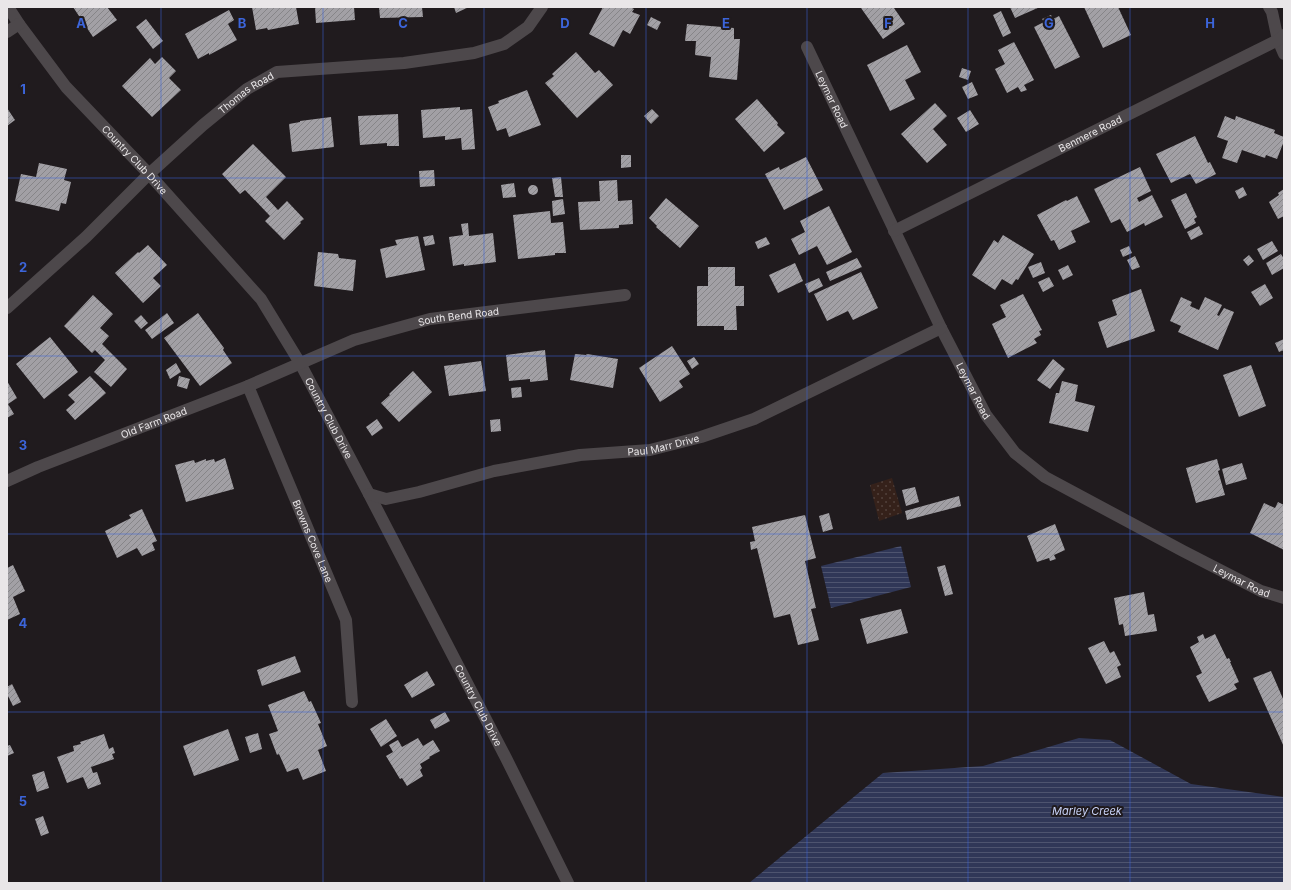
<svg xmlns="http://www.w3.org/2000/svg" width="1291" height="890" font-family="Inter,sans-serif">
<defs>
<pattern id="park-dots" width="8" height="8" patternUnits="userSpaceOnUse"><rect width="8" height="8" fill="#35211a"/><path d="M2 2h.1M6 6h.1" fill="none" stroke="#52413b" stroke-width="1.8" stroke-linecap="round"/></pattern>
<pattern id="water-rules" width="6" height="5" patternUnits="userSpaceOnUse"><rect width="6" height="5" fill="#303757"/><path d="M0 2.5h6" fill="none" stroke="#4e546f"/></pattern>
<pattern id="building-hatch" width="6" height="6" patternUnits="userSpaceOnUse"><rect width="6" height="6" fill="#a2a0a5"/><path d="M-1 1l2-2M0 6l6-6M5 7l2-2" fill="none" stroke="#868588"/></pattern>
</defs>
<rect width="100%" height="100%" fill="#201b1e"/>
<path fill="url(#park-dots)" d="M892 478 902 513 879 521 870 485Z"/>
<path fill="url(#water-rules)" d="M901 546 911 587 831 608 821 566Z
M1079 738 1110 740 1191 784 1284 797V883H749L883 773 983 766Z"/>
<path fill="url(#building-hatch)" d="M73 7H107L117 20 93 37Z
M252 7H296L299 24 268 30 267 28 256 30Z
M315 7H354L355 20 316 23Z
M379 7H422L423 17 380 18Z
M454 7H469L456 13Z
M603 7H630L634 9 632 12 640 15 630 34 623 30 614 47 589 34Z
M862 7H895L894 8 905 24 883 39 861 8Z
M1010 7H1040L1015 18Z
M1084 7H1118L1131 35 1103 48Z
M229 10 234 20 228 24 237 40 209 55V53L198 59 185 34Z
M1001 11 1011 33 1003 37 993 15Z
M1051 15 1053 19 1059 16 1080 57 1055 69 1034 27 1044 22 1042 19Z
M651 17 661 22 657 30 647 25Z
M146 19 163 41 153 49 136 27Z
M687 24 734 28V39H740L737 80 709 77 711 57 695 55 696 41H685Z
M1014 42 1034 80 1024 85 1027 90 1021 92 1018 87 1007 93 995 69 1005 64 998 50Z
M907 45 921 72 905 80 915 99 890 111 867 65Z
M576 52 595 73 599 70 613 85 577 118 545 83 554 76 552 74Z
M162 57 176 71 169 78 181 90 152 117 122 86 150 58 155 64Z
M962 68 971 71 968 80 959 77Z
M972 82 978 95 968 99 962 87Z
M527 90 541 125 509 137 506 128 497 131 488 107 499 103 498 101Z
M757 99 778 123 777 125 785 133 764 152 735 119Z
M935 103 947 116 933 129 947 145 927 163 901 134Z
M460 107V110L472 109 475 149 462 150 461 138 445 140V136L423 138 421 110Z
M7 108 15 120 7 126Z
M652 109 659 116 651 124 644 116Z
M970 110 979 124 966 132 957 118Z
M398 114 399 146H387V143L360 145 358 116Z
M1225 116 1235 120 1236 116 1275 130 1274 133 1284 137V141L1277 159 1266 155 1265 158 1242 150 1237 163 1222 158 1228 141 1217 137Z
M331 117 334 147 292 152 289 124 300 122V121Z
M1195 136 1208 163 1210 162 1216 174 1196 184 1190 174 1171 183 1156 154Z
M253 144 286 177 266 197 278 210 287 201 304 219 300 222 301 223 284 240 265 221 270 216 245 190 240 194 222 174Z
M621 155H631V167L621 168Z
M806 157 823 190 784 210 765 174 779 167 780 170Z
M39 163 67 169 64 180 71 182 66 204 61 203 59 211 15 201 21 174 36 177Z
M1140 167 1151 191 1137 198 1139 202 1152 195 1163 217 1145 226 1144 223 1127 232 1120 219 1111 223 1094 189Z
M434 170 435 186 420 187 419 171Z
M561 177 563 197H555L552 178Z
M617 180 618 201 632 200 633 224 619 225V228L580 230 578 202 600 201 599 181Z
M514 183 516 197 503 198 501 185Z
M528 190a5 5 0 1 1 10 0a5 5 0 1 1-10 0Z
M1243 187 1247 195 1239 199 1235 191Z
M1284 189V216L1278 219 1269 202 1279 195 1278 193Z
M1186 193 1197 217 1194 219 1196 223 1185 229 1171 200Z
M1077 196 1090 222 1071 231 1076 242 1059 250 1054 240 1051 241 1037 215 1066 200 1067 201Z
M666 198 699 226 680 248 656 227 657 226 649 218Z
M563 199 565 214 553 216 552 201Z
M829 206 852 252 827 265 817 246 799 255 791 239 805 232 800 221Z
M550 211 551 223 563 222 566 253H555V255L518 259 513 215Z
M468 223 469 236 493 233 496 262 464 266V264L453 266 449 237 463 235 461 224Z
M1199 226 1203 234 1191 240 1187 232Z
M433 235 435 244 425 246 423 237Z
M1003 235 1034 254 1018 280 1016 279 1012 285 1002 279 995 290 972 275 994 240 998 243Z
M418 236 425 270 386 278 380 249 397 245 395 240Z
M766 237 770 244 758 249 755 242Z
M1272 241 1278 251 1263 260 1257 249Z
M148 245 167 265 153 278 161 286 143 303 115 273 138 252 139 253Z
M1129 246 1132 253 1123 257 1120 250Z
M318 252 338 254 339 258 356 260 353 291 314 286Z
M1281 254 1284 259V268L1272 275 1266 263Z
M1249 255 1254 261 1248 266 1243 260Z
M1135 256 1140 267 1132 270 1127 260Z
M857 258 862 267 830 281 826 272Z
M1041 262 1045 273 1033 278 1028 267Z
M795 263 803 281 778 293 769 275Z
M1068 265 1073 275 1063 280 1058 270Z
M708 267H735V286H744V306H736L737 330H724V326H697V286H708Z
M861 272 878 308 853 320 848 311 827 321 814 294Z
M1049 277 1054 286 1043 292 1038 282Z
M819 278 823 286 809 293 805 284Z
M1265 284 1273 298 1260 306 1251 292Z
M1141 289 1155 331 1107 348 1098 322 1117 315 1112 300Z
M1023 294 1042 330 1039 331 1041 335 1034 339 1037 343 1008 358 992 324 1006 317 1000 305Z
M93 295 113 314 100 328 109 336 102 344 127 369 111 387 94 372 105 360 95 350 92 353 64 326Z
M1181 297 1192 302 1190 306 1199 310 1205 297 1222 305 1217 315 1219 316 1224 308 1234 312 1218 350 1178 332 1181 326 1170 321Z
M167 313 174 323 152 339 145 330Z
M198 313 224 348 223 350 232 363 200 386 164 338Z
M141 315 148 323 141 329 134 321Z
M50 337 78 372 44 399 16 364Z
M1284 339V350L1279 352 1275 343Z
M672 346 690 374 679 381 683 387 660 402 639 368Z
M545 350 548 380 530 382V379L509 381 506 355Z
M575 354 586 355 587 354 618 359 613 388 570 380Z
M694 357 699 364 692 369 687 361Z
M1053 359 1065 369 1050 389 1037 380Z
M481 361 486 391 449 396 444 366Z
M176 363 181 372 170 379 166 370Z
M1251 365 1266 406 1239 417 1223 375Z
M413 371 432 392 399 422 381 403 390 395 389 394Z
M90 376 106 393 75 420 66 410 75 402 68 395Z
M179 376 190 379 187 389 177 386Z
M7 381 17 398 8 404 14 414 7 418Z
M1062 381 1078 385 1075 401 1095 406 1088 432 1049 423 1056 393H1059Z
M521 387 522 397 512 398 511 388Z
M377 419 383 428 372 436 366 427Z
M500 419 501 431 491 432 490 420Z
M225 458 234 489 186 502 175 465 194 460 195 463 206 459V461L214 459 215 462Z
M1217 459 1220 470 1218 471 1225 495 1196 503 1186 468Z
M1242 463 1247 479 1226 485 1222 469Z
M915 487 919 502 906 506 902 490Z
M959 496 961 506 907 520 905 511Z
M1278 502 1284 505V550L1250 533 1264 503 1275 508Z
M142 509 157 541 152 543 155 550 142 556 137 548 117 558 105 531 131 518 129 515Z
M829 513 833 529 823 532 819 516Z
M805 515 816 558 805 561 816 608 811 609 819 640 798 645 790 614 774 618 757 548 751 550 750 542 755 541 752 527Z
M1055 524 1065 550 1054 555 1056 559 1050 561 1049 558 1037 562 1027 536Z
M13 565 25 591 13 597 20 614 7 620V568Z
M945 565 953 594 945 596 937 567Z
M1144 592 1148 615 1154 614 1157 631 1125 636 1123 624 1119 625 1114 598Z
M901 609 908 633 867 644 860 619Z
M1203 634 1205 639 1215 634 1227 659 1229 658 1231 662H1230L1239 682 1234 684 1237 689 1209 702 1196 676 1202 673 1190 647 1199 642 1197 637Z
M1104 641 1110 653 1114 651 1121 665 1117 667 1121 677 1106 684 1088 648Z
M295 656 301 672 262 686 257 670Z
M427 671 435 685 412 698 404 685Z
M1271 671 1284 701V747L1253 678Z
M12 684 21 702 13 706 7 694V687Z
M304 691 309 702 311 701 321 723 318 724 327 746 318 750 326 771 303 780 298 768 287 772 279 754 277 755 269 734 278 731 268 705Z
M445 712 450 721 435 729 430 720Z
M386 719 397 736 381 747 370 729Z
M228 729 239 760 194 776 183 746Z
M258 733 262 749 250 753 245 737Z
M104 734 109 749 113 747 115 753 112 754 114 759 91 767 93 773 97 772 101 784 88 789 83 777 67 783 57 757 74 751 73 746 81 744 80 742Z
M418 738 423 746 433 740 440 751 429 757 430 758 420 764 422 768 420 770 423 776 407 786 402 778 400 779 386 756 393 752 389 745 396 741 398 740 402 747Z
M10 745 14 753 7 756V746Z
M44 771 49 788 37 792 32 775Z
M43 816 49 833 41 836 35 819Z"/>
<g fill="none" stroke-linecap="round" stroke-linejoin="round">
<g stroke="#4d484b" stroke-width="12">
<path id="s1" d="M8 7 19 24 66 87 149 174 261 299 300 363 369 494 506 758 568 883"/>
<path d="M1269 7 1272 12 1278 40 1284 54"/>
<path d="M7 32 19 24"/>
<path id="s2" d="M807 47 941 328 986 415 1015 453 1045 477 1183 551 1261 591 1284 598"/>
<path id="s3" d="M894 231 1278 40 1284 35"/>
<path id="s4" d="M7 308 86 237 149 174 203 125 247 89 277 72 404 63 474 53 504 44 528 27 542 7"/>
<path id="s5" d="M248 386 346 620 352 702"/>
<path id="s6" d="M7 481 38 467 248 386 354 340 430 319 625 295"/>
<path id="s7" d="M369 494 386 499 419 492 494 471 580 455 650 450 701 437 754 419 941 328"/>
</g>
</g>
<path fill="none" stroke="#3c65da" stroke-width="1" stroke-opacity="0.55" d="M161 7V883M323 7V883M484 7V883M646 7V883M807 7V883M968 7V883M1130 7V883M7 178H1284M7 356H1284M7 534H1284M7 712H1284"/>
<g text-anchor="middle" stroke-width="4" stroke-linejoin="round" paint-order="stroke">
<g font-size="10" fill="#e9e6e8" stroke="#201b1e">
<text dy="4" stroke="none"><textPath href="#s4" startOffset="322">Thomas Road</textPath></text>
<text dy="4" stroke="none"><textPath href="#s2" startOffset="58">Leymar Road</textPath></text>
<text dy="4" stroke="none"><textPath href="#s3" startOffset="219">Benmere Road</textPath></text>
<text dy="4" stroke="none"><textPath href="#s1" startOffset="199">Country Club Drive</textPath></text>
<text dy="4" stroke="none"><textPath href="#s6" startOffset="482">South Bend Road</textPath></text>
<text dy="4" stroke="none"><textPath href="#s2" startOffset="382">Leymar Road</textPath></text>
<text dy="4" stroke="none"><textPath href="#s1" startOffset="524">Country Club Drive</textPath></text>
<text dy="4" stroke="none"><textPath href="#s6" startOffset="158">Old Farm Road</textPath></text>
<text dy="4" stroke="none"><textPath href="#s7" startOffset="301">Paul Marr Drive</textPath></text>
<text dy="4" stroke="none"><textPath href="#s5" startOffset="168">Browns Cove Lane</textPath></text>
<text dy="4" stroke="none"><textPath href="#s2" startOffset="718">Leymar Road</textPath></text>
<text dy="4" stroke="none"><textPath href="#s1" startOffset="848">Country Club Drive</textPath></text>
</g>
<g font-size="11" font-style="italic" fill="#c8d2f7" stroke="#201b1e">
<text x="1087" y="815">Marley Creek</text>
</g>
</g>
<g font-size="13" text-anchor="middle" font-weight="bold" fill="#3c65da" stroke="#201b1e" stroke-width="4" stroke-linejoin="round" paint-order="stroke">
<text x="81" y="28">A</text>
<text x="242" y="28">B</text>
<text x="403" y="28">C</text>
<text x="565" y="28">D</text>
<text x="726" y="28">E</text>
<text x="888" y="28">F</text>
<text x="1049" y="28">G</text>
<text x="1210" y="28">H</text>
<text x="23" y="94">1</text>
<text x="23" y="272">2</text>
<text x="23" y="450">3</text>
<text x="23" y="628">4</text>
<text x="23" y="806">5</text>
</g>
<rect width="1291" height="890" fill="none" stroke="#e9e6e8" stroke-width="16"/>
</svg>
